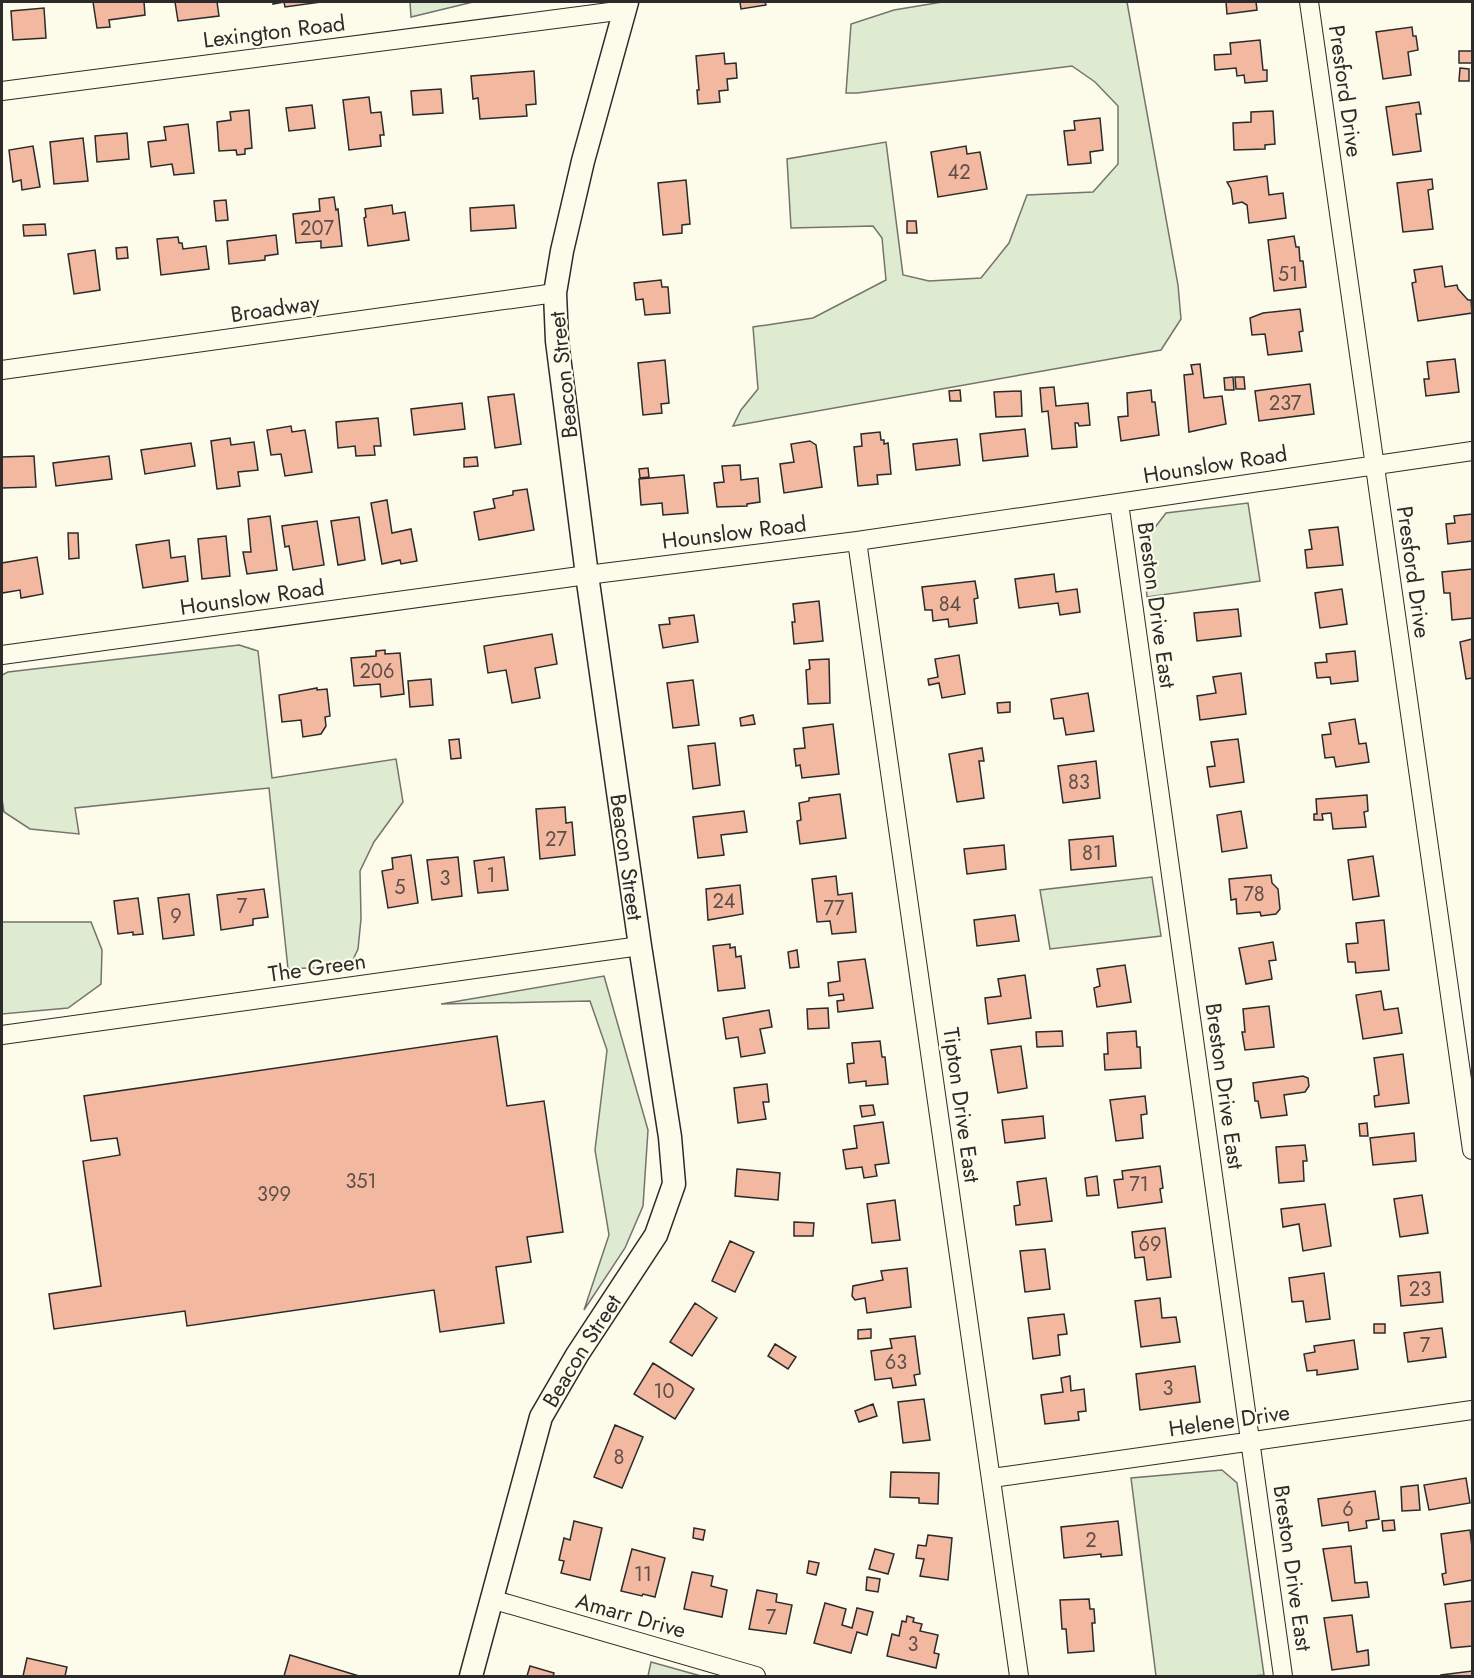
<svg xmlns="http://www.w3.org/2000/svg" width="1474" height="1678" font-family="Jost,sans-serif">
<rect width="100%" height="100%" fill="#fdfbea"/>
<path fill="#deebd1" stroke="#74746e" stroke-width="1.5" d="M410 2H473L411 17Z
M942 2H1127L1178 285 1181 319 1161 350 733 426 741 410 758 389 753 327 813 318 886 280 882 238 873 226 791 228 787 159 886 142 903 275 929 281 981 278 1009 243 1027 195 1093 192 1118 164V106L1095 82 1072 66 857 93H846L851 24 894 10Z
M1248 503 1260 581 1147 597 1143 543 1166 513Z
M239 645 258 651 272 778 396 759 403 802 374 842 360 871 361 919 358 949 350 966 288 969 269 788 75 808 79 834 30 829 4 812 2 799V675L8 672Z
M1152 877 1161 936 1050 949 1040 890Z
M2 922H91L102 950 101 984 68 1008 2 1014Z
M604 976 648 1130 643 1206 625 1248 584 1310 609 1235 595 1150 607 1050 590 1001 441 1004Z
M1222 1470 1237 1483 1264 1675 1253 1676H1156L1131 1478Z
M651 1662 701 1676H648Z"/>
<path fill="#f2b8a0" stroke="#2b2b2b" stroke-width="1.5" d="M93 2H144L145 15 109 20 110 27 97 28Z
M175 2H217L219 16 178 21Z
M273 2H321L285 7 284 2 273 4Z
M740 2H765L766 5 741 9Z
M1226 2H1256L1257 10 1227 14Z
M44 8 46 38 13 40 11 11Z
M1412 27 1413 36H1416L1418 50 1408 52 1411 75 1383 79 1376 32Z
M1260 40 1263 70H1267V81L1245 83 1244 75 1237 76 1236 68 1215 70 1214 55 1231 54 1230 43Z
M1459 51H1472V63H1459Z
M724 53 725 64 736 63 737 78 727 79 728 90 719 91 720 102 698 104 697 90H699L696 56Z
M1460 68 1469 69V81H1459Z
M534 71 536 104 526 105 527 116 480 119 478 98 473 99 471 76Z
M441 89 443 113 413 115 411 91Z
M369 97 371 113 381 112 384 135H380L381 146 349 150 343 100Z
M1419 102 1421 114H1416L1421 151 1393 155 1386 107Z
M312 105 315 128 289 131 286 108Z
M249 110 252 148 245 149V154L237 155 236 150 219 151 217 122 231 120 230 112Z
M1273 111 1275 144 1265 145V149L1234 150 1233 123 1251 122V112Z
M1100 118 1103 150 1090 152 1091 163 1068 165 1064 131 1075 130 1074 121Z
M188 124 194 173 174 175 172 164 151 167 148 142 166 140 164 127Z
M127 133 129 159 97 162 95 136Z
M83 138 88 181 54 184 50 142Z
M33 146 40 187 22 190 21 180 13 182 9 150Z
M966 146 967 154 980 152 987 189 938 197 931 152Z
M1267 176 1269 195 1283 193 1286 218 1249 223 1247 205 1242 202 1233 204 1231 189 1227 182Z
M1432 179 1433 189 1428 190 1433 229 1403 232 1397 183Z
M686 180 690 224 682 225V233L663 235 658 183Z
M334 197 336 210 338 209 342 246 321 248V241L296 243 293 214 320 211 319 199Z
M226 200 228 220 216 221 214 201Z
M392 205 393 214 405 212 409 240 368 246 364 218 366 217 365 209Z
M514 205 516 228 471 231 470 208Z
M907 221H916L917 233H907Z
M45 224 46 235 24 236 23 225Z
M276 235 278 254 265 256V260L229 264 227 241Z
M1294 236 1296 247H1299L1300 261H1303L1306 287 1274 291 1268 240Z
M178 237 179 243H182L183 249 206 246 209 269 161 275 157 239Z
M127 247 128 258 117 259 116 248Z
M95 250 100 290 74 294 68 254Z
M1442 266 1445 287 1457 285 1458 289 1468 300H1471L1472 313 1418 321 1412 283 1416 282 1414 270Z
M661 280 662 287H668L670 313 645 315 643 299 636 300 634 283Z
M1300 309 1303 331 1299 332 1302 351 1268 355 1265 334 1252 335 1250 318 1263 313Z
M1455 359 1459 392 1426 396 1424 379H1429L1427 362Z
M665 360 669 403 661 404 662 413 643 415 638 363Z
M1200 364 1204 398 1222 396 1226 424 1189 432 1184 375 1193 374 1191 365Z
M1233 377 1234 390H1225L1224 378Z
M1235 377H1244L1245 389H1236Z
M1310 384 1314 414 1259 421 1255 391Z
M1054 387 1056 406 1088 403 1090 425 1079 426 1078 423H1075L1077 447 1052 449 1048 411 1042 412 1040 388Z
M960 390 961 401H950L949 391Z
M1151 390 1152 402H1155L1159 435 1121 441 1118 417 1128 416 1127 393Z
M1021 391 1022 416 996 417 994 392Z
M514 394 521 444 495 448 488 397Z
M462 403 465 429 414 435 411 409Z
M378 418 381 446H374L375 455 356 456 355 446 338 448 336 422Z
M291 426 292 432 305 430 312 472 285 476 281 454 271 455 267 430Z
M1025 429 1028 456 983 461 980 434Z
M880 432 881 440H884V444L888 443 891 474 877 475 878 484 858 486 854 447 862 446 861 434Z
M230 438 231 445 254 442 258 470 238 472 240 486 217 489 211 441Z
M957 439 960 465 916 470 913 444Z
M810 441 816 445 822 487 784 493 780 464 794 462 791 444Z
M191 443 195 466 145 474 141 450Z
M34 456 36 487 2 488V457Z
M109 456 112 479 56 486 53 463Z
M477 457 478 466 464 467V458Z
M740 465 741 480 758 478 760 502 747 504V506L717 507 714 483 724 482 722 466Z
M648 468 649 477 640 478 639 469Z
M684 475 688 513 663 515 662 503 641 505 639 479Z
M527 489 534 530 479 540 474 512 495 508 493 499 513 495V491Z
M387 500 392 533 411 529 417 561 401 564 400 560 382 564 371 503Z
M1472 514V541L1448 544 1446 524 1455 523 1454 516Z
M270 516 277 570 247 574 243 552H251L248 519Z
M359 517 365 560 338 565 331 521Z
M317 521 324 565 293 570 289 546 285 547 282 526Z
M1338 527 1343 565 1307 568 1305 550 1312 549 1309 530Z
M68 533H78L79 558 69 559Z
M226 536 230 576 202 579 198 539Z
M169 540 171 558 185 556 188 581 143 588 136 545Z
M37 557 43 594 21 598 20 590 2 593V563Z
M1472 569V618L1452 620 1450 593H1444L1442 572Z
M1054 574 1056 592 1077 589 1080 612 1060 615 1058 603 1019 608 1015 579Z
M975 581 978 598 974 599 977 623 949 627 948 619 933 621 932 610H925L922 587Z
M1342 589 1347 624 1320 628 1315 593Z
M819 601 823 641 794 644 792 622H795L793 604Z
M1238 609 1241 636 1197 641 1194 613Z
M694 615 698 642 663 648 659 625 670 624 669 618Z
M552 634 557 664 535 668 540 698 512 703 506 670 488 673 484 646Z
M1472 639V678L1466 679 1460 642Z
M385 650V654L400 653 404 694 381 697 380 684 354 686 351 658 376 656V651Z
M1355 651 1358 681 1331 684 1330 677 1317 678 1315 663 1327 662 1326 654Z
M959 655 965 694 942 698 939 683 929 685 928 679 938 677 935 659Z
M829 659 830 703 808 704 806 670 810 669 809 660Z
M1241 673 1246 714 1200 720 1197 696 1216 693 1213 677Z
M431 679 433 705 410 707 408 681Z
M693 680 699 725 673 728 667 683Z
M317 688V690L327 689 330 716 325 717 326 726 321 734 303 737 301 720 282 722 279 695Z
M1088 693 1094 731 1066 735 1063 718 1054 719 1051 699Z
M1010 702V712L998 713 997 703Z
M753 715 755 724 741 726 740 718Z
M1355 719 1359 744 1366 743 1369 762 1336 767 1334 757 1325 758 1322 735 1331 734 1329 723Z
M833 724 839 774 802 778 800 765 796 766 794 749 805 748 803 728Z
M459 739 461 758 451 759 449 740Z
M1238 739 1244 782 1210 787 1207 767 1215 766 1211 742Z
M715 743 720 785 693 789 688 746Z
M982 748 984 761H979L984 798 957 802 949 754Z
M1096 761 1100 798 1063 803 1058 766Z
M840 794 846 838 800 844 797 821 801 820 799 803 809 801V798Z
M1367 795 1368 811 1364 812 1366 827 1333 829 1331 813 1322 814 1323 820H1314V814H1317L1316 799Z
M565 807 566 823 572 822 575 855 540 859 536 809Z
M744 811 747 832 721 835 724 855 698 858 693 817Z
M1241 811 1247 848 1222 852 1217 815Z
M1113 836 1116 866 1071 870 1069 840Z
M1004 845 1006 869 967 874 964 849Z
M411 855 418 903 388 908 382 871 393 869 392 858Z
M1373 856 1379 896 1353 900 1348 860Z
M458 857 462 896 432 900 427 860Z
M504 857 508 890 478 893 474 861Z
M1271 875 1272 883 1278 889 1280 909 1276 914 1261 916 1260 912 1237 914 1236 899 1231 900 1229 879Z
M836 876 838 895 852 893 856 932 832 934 830 921 817 922 812 879Z
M740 885 743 914 708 920 706 889Z
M264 889 268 917 253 919V925L221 930 217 895Z
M189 894 194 935 163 939 158 898Z
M138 898 143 934 133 935V932L118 934 114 901Z
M1015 915 1019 941 977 946 974 920Z
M1384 920 1389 970 1356 973 1355 962H1348L1346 944 1358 943 1356 923Z
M1273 942 1276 960 1269 961 1272 979 1246 984 1239 948Z
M730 944V948L735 947 736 957 741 956 745 988 718 991 713 946Z
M797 950 799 967 790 968 788 952Z
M865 959 873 1008 838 1012 837 1001 844 1000 843 994 829 996 828 983 840 981 838 962Z
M1125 965 1131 1002 1097 1007 1094 988 1100 986 1097 969Z
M1025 975 1031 1018 988 1024 985 998 1001 996 998 979Z
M1381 991 1384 1010 1398 1008 1402 1033 1363 1039 1356 995Z
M1269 1006 1274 1047 1245 1050 1242 1032H1245L1243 1009Z
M828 1008 829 1028 808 1029 807 1009Z
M769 1010 772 1027 760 1029 765 1053 741 1057 738 1037 726 1039 723 1018Z
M1062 1031 1063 1046 1037 1047 1036 1032Z
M1136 1031 1137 1047H1140L1141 1068 1105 1070 1104 1054H1108L1107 1033Z
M497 1036 507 1106 544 1101 563 1232 527 1237 531 1262 496 1267 504 1323 440 1332 434 1290 187 1326 185 1311 54 1329 49 1294 101 1286 83 1161 120 1155 117 1138 91 1141 84 1096Z
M880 1041 882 1057H885L888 1084 866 1086V1081L849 1083 847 1064 854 1063 852 1043Z
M1021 1046 1027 1088 998 1093 991 1050Z
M1403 1054 1409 1103 1375 1107 1374 1096 1379 1095 1374 1058Z
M1303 1076 1308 1078 1309 1086 1305 1092 1284 1095 1287 1115 1261 1118 1258 1101H1255L1253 1083Z
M767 1084 769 1102H763L766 1119 738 1123 734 1088Z
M1145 1096 1147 1114 1141 1115 1143 1138 1116 1141 1110 1100Z
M873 1105 875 1115 862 1117 860 1106Z
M1043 1116 1045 1138 1005 1143 1002 1120Z
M883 1122 889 1163 875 1165 877 1176 864 1178 862 1167 846 1169 843 1150 857 1148 854 1126Z
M1367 1123 1368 1136H1360L1359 1124Z
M1414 1133 1416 1161 1373 1165 1370 1138Z
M1305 1145 1307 1161H1303L1304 1181 1279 1183 1276 1147Z
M1160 1166 1163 1188 1160 1189 1162 1202 1118 1208 1114 1180 1123 1179 1122 1171Z
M737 1169 780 1173 778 1200 735 1196Z
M1097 1176 1099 1195 1087 1196 1085 1178Z
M1046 1178 1052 1221 1016 1225 1014 1206 1020 1205 1017 1182Z
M1422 1195 1428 1233 1400 1237 1394 1199Z
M895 1200 900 1240 872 1243 867 1204Z
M1325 1204 1331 1246 1303 1251 1299 1224 1283 1227 1281 1209Z
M794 1222 814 1223 813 1236H794Z
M1165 1228 1171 1277 1147 1280 1144 1257 1135 1258 1132 1232Z
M730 1241 754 1252 735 1292 712 1281Z
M1045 1249 1050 1289 1025 1292 1020 1251Z
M907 1268 911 1307 867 1313 865 1298 855 1300 852 1296 853 1286 883 1280 881 1271Z
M1440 1272 1443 1302 1401 1306 1398 1276Z
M1324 1273 1330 1319 1306 1322 1303 1301 1292 1302 1289 1278Z
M1160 1298 1162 1318 1176 1317 1180 1342 1141 1347 1135 1301Z
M695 1303 717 1318 692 1356 670 1342Z
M1064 1314 1067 1334 1058 1335 1060 1355 1033 1359 1028 1318Z
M1374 1324H1385V1333H1374Z
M1442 1328 1446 1357 1408 1362 1404 1333Z
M871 1329V1338L858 1339V1330Z
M915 1336 920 1374 914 1375 916 1385 893 1388 891 1378 875 1380 871 1351 892 1348 890 1339Z
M1354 1340 1358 1369 1317 1375V1370L1307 1371 1304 1354 1315 1352 1314 1346Z
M775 1344 796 1357 788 1369 768 1356Z
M653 1363 694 1389 675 1419 634 1394Z
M1195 1366 1200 1402 1140 1410 1136 1374Z
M1070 1376 1071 1391 1084 1389 1086 1411 1078 1412 1079 1420 1045 1424 1041 1395 1063 1392 1061 1378Z
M924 1399 930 1440 903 1443 898 1402Z
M873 1404 877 1416 859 1422 855 1411Z
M615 1425 643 1437 622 1488 594 1477Z
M891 1472 939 1473 938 1504 919 1503V1498L890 1497Z
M1466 1478 1470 1503 1429 1510 1424 1485Z
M1418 1485 1420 1510 1402 1511 1401 1487Z
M1375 1491 1379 1519 1366 1521 1367 1528 1349 1531 1348 1522 1322 1526 1318 1499Z
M1394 1520 1395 1530 1383 1531 1382 1521Z
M574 1521 602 1528 590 1580 561 1573 564 1561 559 1560 564 1538 570 1540Z
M1118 1521 1122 1555 1101 1557V1554L1064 1558 1061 1527Z
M694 1528 705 1530 703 1540 693 1538Z
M1470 1530 1472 1547V1580L1444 1585 1442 1574 1446 1573 1441 1534Z
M928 1535 952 1538 948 1580 920 1576 924 1559 916 1558 918 1545 926 1546Z
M1351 1546 1355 1583 1367 1582 1369 1597 1332 1601 1323 1549Z
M632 1549 665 1558 655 1597 643 1594 642 1596 621 1591Z
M875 1549 894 1554 888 1574 869 1569Z
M809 1561 819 1563 816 1575 807 1573Z
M692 1572 713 1576 711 1586 727 1590 722 1617 684 1609Z
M867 1577 880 1579 878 1592 866 1590Z
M757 1590 777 1594 776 1602 792 1605 786 1634 749 1629Z
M1089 1599 1090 1609H1094L1095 1623H1092L1094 1651 1068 1653 1066 1629H1062L1060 1600Z
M1472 1601V1646L1451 1648 1445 1604Z
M825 1603 846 1609 842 1625 852 1628 857 1608 873 1612 867 1635 857 1632 851 1653 814 1643Z
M1352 1615 1357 1652 1368 1650 1369 1665 1332 1670 1324 1618Z
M907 1616 914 1618 913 1622 922 1624 920 1631 938 1635 934 1653 939 1654 936 1668 887 1656 892 1634 899 1636 902 1621 906 1622Z
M290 1655 359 1676H284Z
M27 1658 67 1667 65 1676H23Z
M530 1666 554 1673 553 1676H527Z
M1472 1671V1676H1441V1675Z"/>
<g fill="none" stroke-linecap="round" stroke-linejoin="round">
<g stroke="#2b2b2b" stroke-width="20">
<path id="minor" d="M1309 2 1472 1150
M2 91 625 10
M2 370 555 293
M1119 503 1283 1676
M857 541 1019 1676
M2 655 587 575 857 541 1472 451
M2 1035 640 946
M992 1478 1472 1410
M491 1599 756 1676"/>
</g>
<g stroke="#2b2b2b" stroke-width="25">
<g id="tertiary">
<path id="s1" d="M471 1676 541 1417 577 1355 656 1235 674 1184 670 1137 640 946 587 575 557 341 555 293 562 251 583 161 627 2"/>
</g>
</g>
<use href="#minor" stroke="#fdfbea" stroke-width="18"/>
<use href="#tertiary" stroke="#fdfbea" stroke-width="22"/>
</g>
<g text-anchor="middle" stroke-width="4.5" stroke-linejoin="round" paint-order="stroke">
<g font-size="20" fill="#5d4e48">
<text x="959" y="179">42</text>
<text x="317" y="235">207</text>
<text x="1288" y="281">51</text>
<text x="1285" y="410">237</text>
<text x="950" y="611">84</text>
<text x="377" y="678">206</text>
<text x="1079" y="789">83</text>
<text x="556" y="846">27</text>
<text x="1092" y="860">81</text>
<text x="491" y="882">1</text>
<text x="445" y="885">3</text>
<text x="400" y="894">5</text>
<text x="1254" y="901">78</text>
<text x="724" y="908">24</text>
<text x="242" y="913">7</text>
<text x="834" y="915">77</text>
<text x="176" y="923">9</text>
<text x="361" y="1188">351</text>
<text x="1139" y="1191">71</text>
<text x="274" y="1201">399</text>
<text x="1150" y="1251">69</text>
<text x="1420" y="1296">23</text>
<text x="1425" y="1352">7</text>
<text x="896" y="1369">63</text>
<text x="1168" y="1395">3</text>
<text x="664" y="1398">10</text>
<text x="619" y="1464">8</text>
<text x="1348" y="1516">6</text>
<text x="1091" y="1547">2</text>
<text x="643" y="1581">11</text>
<text x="771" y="1624">7</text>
<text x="913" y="1651">3</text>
</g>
<g font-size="22" fill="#2b2b2b" stroke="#fdfbea">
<text transform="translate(274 31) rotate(-7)" y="8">Lexington Road</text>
<text transform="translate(1346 91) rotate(82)" y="8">Presford Drive</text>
<text transform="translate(275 308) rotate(-8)" y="8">Broadway</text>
<text transform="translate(563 375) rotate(-96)" y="8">Beacon Street</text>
<text transform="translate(1215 464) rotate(-9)" y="8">Hounslow Road</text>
<text transform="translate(734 532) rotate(-7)" y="8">Hounslow Road</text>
<text transform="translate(1414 572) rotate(82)" y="8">Presford Drive</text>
<text transform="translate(252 597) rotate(-8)" y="8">Hounslow Road</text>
<text transform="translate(1157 605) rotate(82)" y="8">Breston Drive East</text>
<text transform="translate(627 857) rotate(82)" y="8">Beacon Street</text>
<text transform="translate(317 967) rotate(-8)" y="8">The Green</text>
<text transform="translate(1225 1086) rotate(82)" y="8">Breston Drive East</text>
<text transform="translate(962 1105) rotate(82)" y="8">Tipton Drive East</text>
<text dy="8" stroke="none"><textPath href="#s1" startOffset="346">Beacon Street</textPath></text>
<text transform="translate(1229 1420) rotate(-8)" y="8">Helene Drive</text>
<text transform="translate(1293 1568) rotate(82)" y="8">Breston Drive East</text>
<text transform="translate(631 1615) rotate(16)" y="8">Amarr Drive</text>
</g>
</g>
<rect width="1474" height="1678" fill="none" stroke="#2b2b2b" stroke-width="6"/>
</svg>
